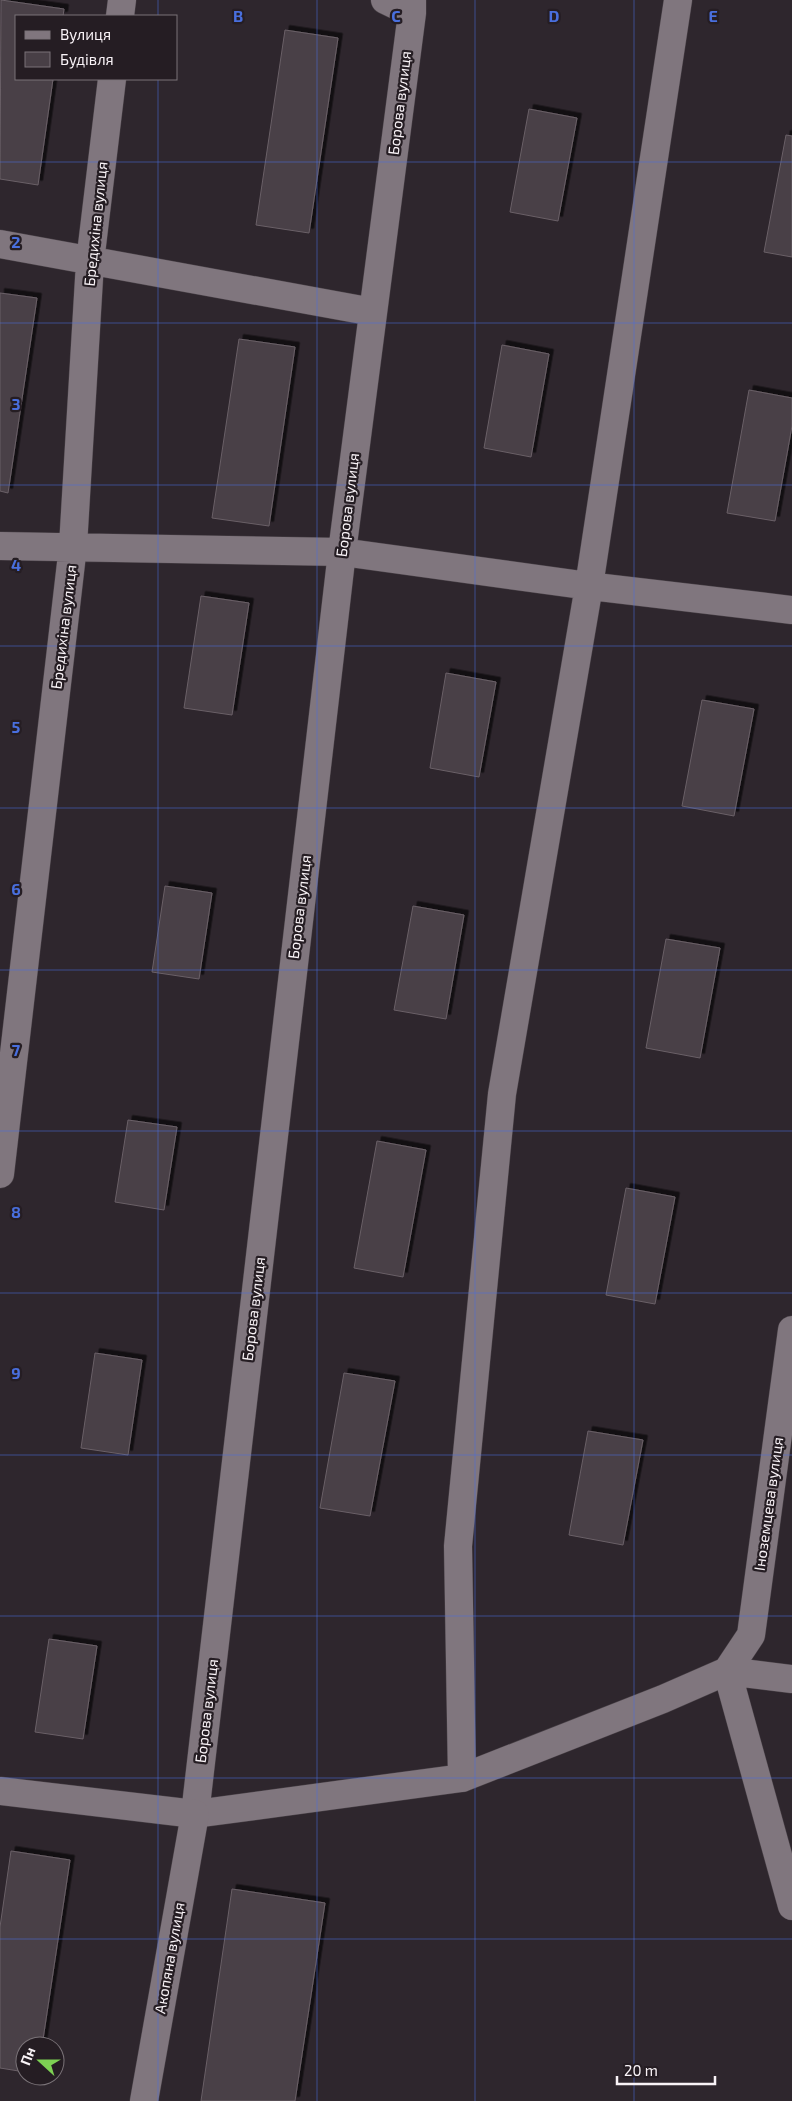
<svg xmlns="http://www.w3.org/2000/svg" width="792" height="2101" font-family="'Exo 2',sans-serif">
<defs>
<filter id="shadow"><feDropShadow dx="4.5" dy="-4.5" stdDeviation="0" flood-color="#0009"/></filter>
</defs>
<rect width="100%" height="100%" fill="#2e262d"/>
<path fill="#483f46" stroke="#6a6067" filter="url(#shadow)" d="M1 0 64 9 63 16H16V79H53L38 185 0 179Z
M285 30 338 38 309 233 256 225Z
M529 109 577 118 558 221 510 212Z
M786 135 792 136V257L764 252Z
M0 293 37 298 8 493 0 491Z
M239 339 295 347 269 526 212 518Z
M502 345 549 354 531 457 484 448Z
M749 390 792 398V426L775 521 727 513Z
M201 596 249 603 232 715 184 708Z
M446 673 496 682 479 777 430 768Z
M702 700 754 709 734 816 682 806Z
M165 886 212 893 199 979 152 972Z
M413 906 464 915 446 1019 394 1010Z
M666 939 720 948 700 1058 646 1048Z
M128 1120 177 1127 164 1210 115 1202Z
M377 1141 426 1150 403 1277 354 1268Z
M626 1188 675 1197 655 1304 606 1295Z
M95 1353 142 1360 128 1455 81 1448Z
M344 1373 395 1381 370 1516 320 1508Z
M588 1431 643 1440 623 1545 569 1535Z
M49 1639 97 1646 83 1739 35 1732Z
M11 1851 70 1860 42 2046H25V2072L0 2068V1927Z
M232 1889 325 1903 295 2101H201Z"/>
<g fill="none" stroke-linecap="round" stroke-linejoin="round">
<g stroke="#484147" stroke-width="29">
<path id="minor" d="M385 0 412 13
M412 0V13L342 552 195 1814 462 1778 663 1699 727 1671
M120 16 122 0
M0 244 373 312
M0 546 342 552 589 586 792 610
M0 1174 73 546 90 262 112 79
M727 1671 751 1635 792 1330
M727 1671 792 1906
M727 1671 792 1679
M462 1778 458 1546 502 1094 589 586 678 0"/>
</g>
<g stroke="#484147" stroke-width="29">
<path id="secondary" d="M0 1791 195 1814 144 2101"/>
</g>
<use href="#minor" stroke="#80767e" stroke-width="28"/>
<use href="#secondary" stroke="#80767e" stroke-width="28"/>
</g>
<path fill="none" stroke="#496fde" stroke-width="1" stroke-opacity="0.55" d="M158 0V16M317 0V2101M475 0V2101M634 0V2101M158 79V2101M0 162H792M0 323H792M0 485H792M0 646H792M0 808H792M0 970H792M0 1131H792M0 1293H792M0 1455H792M0 1616H792M0 1778H792M0 1939H792"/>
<g text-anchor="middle" stroke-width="4.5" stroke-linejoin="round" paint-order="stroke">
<g font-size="15" fill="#f9f3f7" stroke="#251d23">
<text transform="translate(400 103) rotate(-83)" y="5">Борова вулиця</text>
<text transform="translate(96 224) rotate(-84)" y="5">Бредихіна вулиця</text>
<text transform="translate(348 505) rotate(-83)" y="5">Борова вулиця</text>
<text transform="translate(64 627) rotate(-83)" y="5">Бредихіна вулиця</text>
<text transform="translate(300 907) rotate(-83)" y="5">Борова вулиця</text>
<text transform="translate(254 1309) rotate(-83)" y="5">Борова вулиця</text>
<text transform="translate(769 1504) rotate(-82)" y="5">Іноземцева вулиця</text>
<text transform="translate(207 1711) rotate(-83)" y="5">Борова вулиця</text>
<text transform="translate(170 1958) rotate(-80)" y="5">Акопяна вулиця</text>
</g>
</g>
<g font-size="16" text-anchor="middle" font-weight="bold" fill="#496fde" stroke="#251d23" stroke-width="4.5" stroke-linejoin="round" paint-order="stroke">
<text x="238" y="22">B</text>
<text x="396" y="22">C</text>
<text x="554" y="22">D</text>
<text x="713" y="22">E</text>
<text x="16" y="248">2</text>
<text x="16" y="410">3</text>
<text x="16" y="571">4</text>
<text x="16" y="733">5</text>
<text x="16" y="895">6</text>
<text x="16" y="1056">7</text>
<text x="16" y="1218">8</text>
<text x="16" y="1379">9</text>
</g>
<rect x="15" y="15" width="162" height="65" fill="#251d23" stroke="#7a7378"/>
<rect x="25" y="31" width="25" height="8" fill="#80767e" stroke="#7a7378"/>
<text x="60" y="40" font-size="15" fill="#f9f3f7">Вулиця</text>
<rect x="25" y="52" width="25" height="15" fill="#483f46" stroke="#7a7378"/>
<text x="60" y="65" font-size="15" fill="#f9f3f7">Будівля</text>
<g transform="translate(40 2061) rotate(291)"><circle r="24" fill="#251d23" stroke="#7a7378"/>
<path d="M0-4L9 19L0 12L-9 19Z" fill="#7dd153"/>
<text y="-8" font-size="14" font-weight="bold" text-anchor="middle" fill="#f9f3f7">Пн</text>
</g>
<path d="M617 2076v8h98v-8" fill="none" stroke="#f9f3f7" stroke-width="2.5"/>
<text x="624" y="2076" font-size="15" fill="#f9f3f7" stroke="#251d23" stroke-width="4" paint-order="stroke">20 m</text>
</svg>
